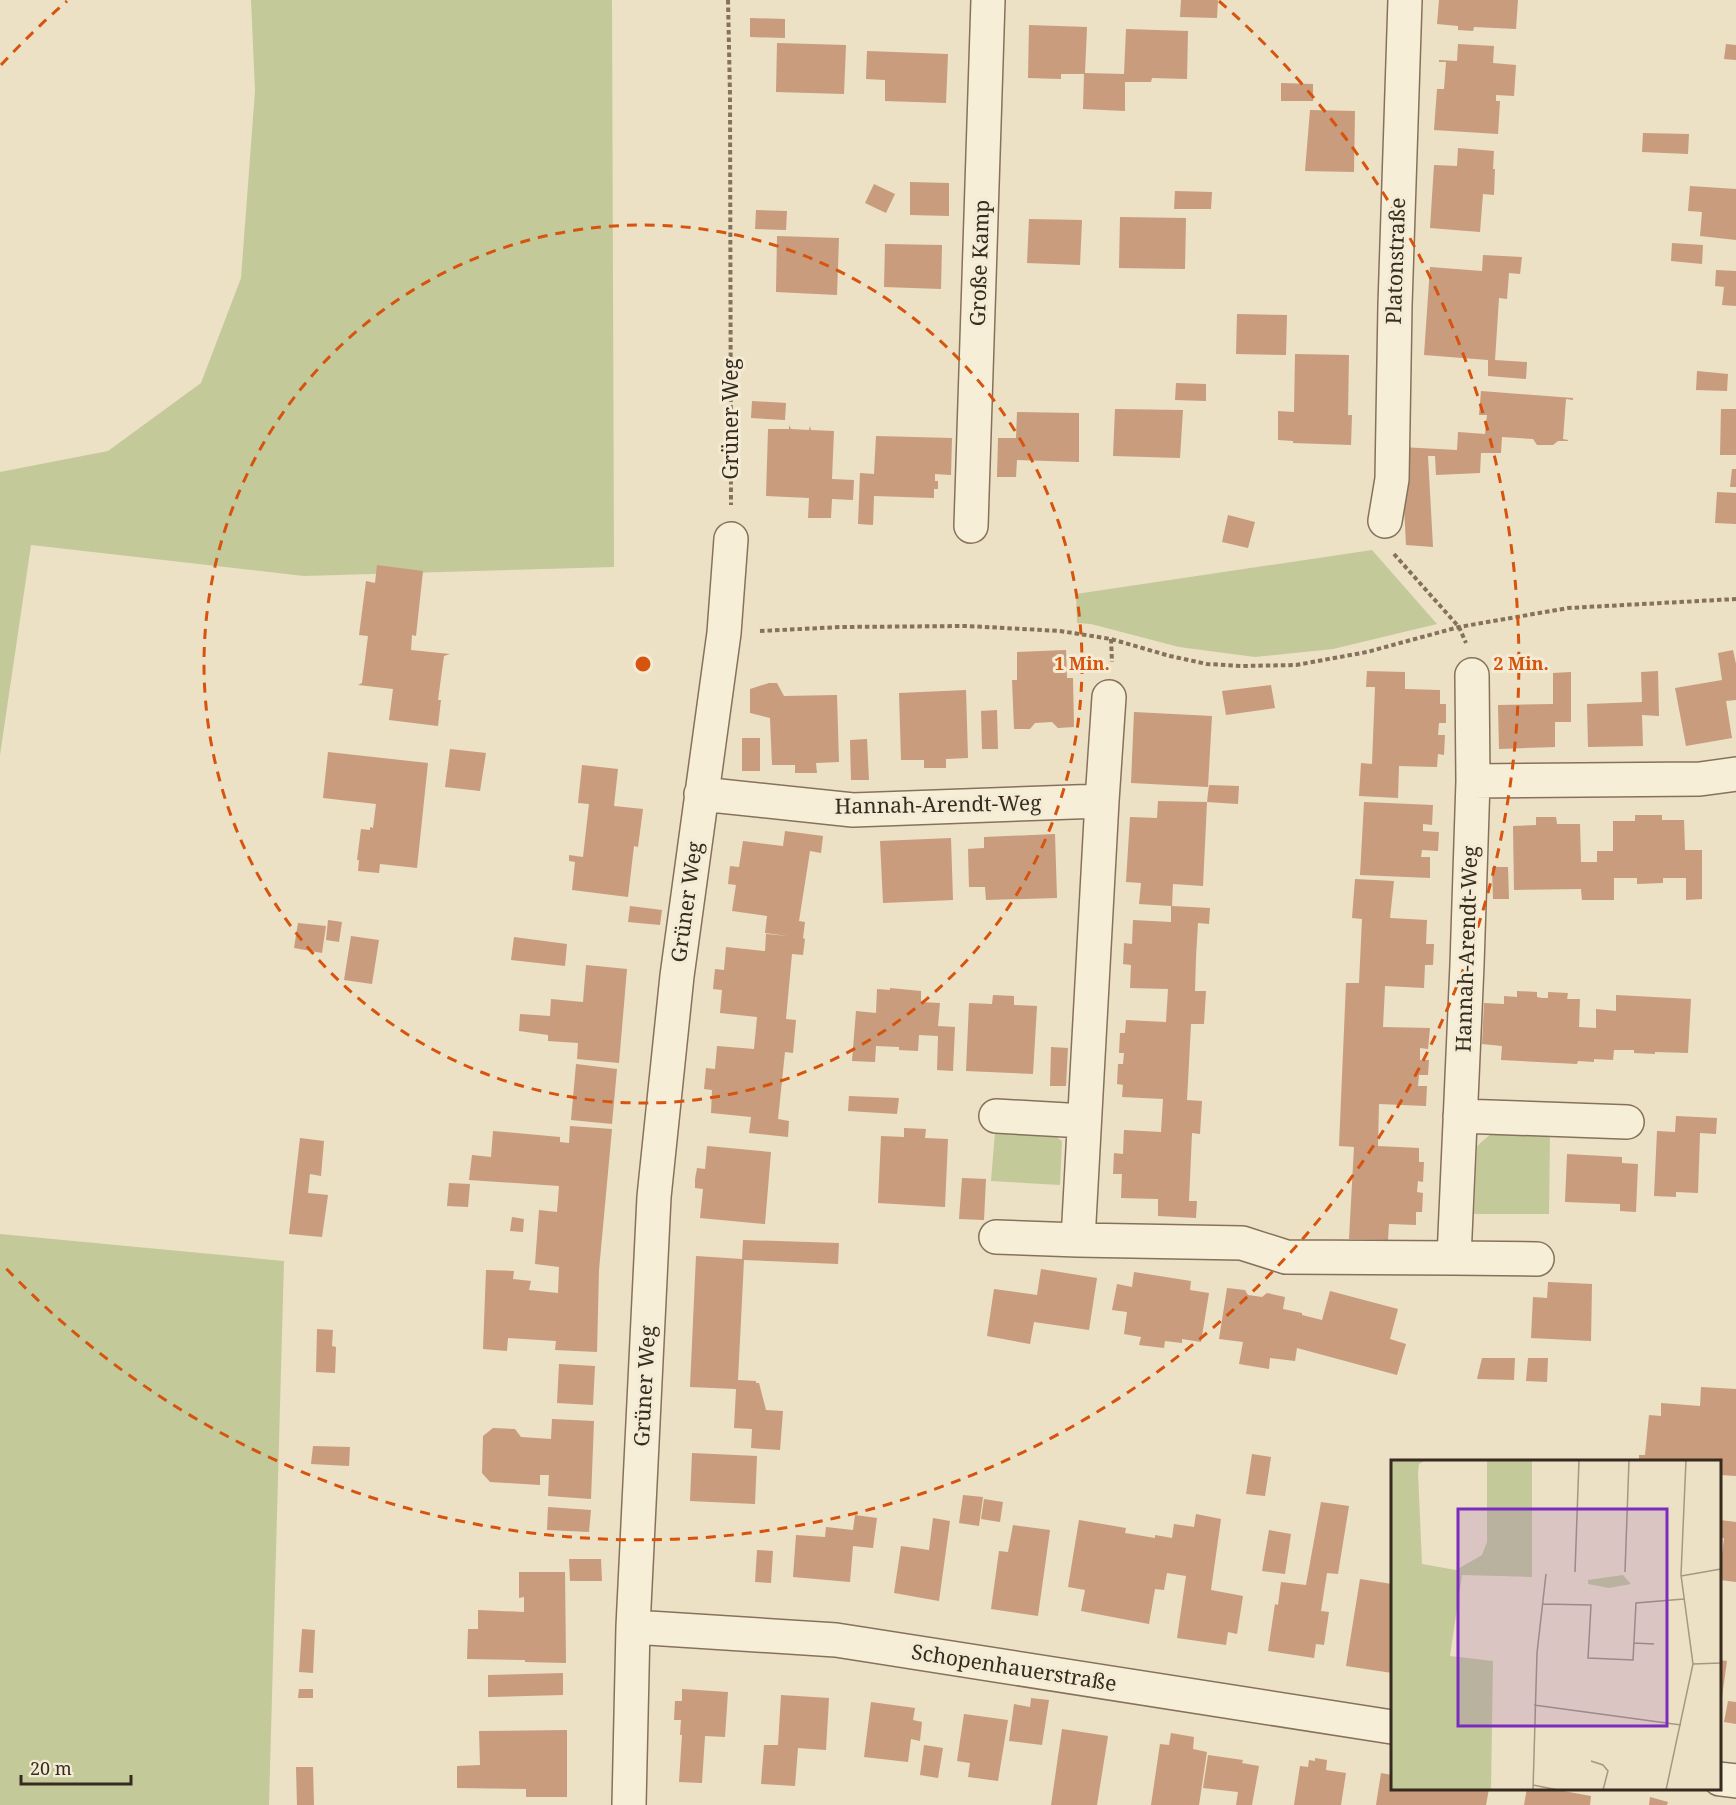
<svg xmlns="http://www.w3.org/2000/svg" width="1736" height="1805" font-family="'Noto Serif',serif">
<rect width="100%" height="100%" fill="#ece0c5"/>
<path fill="#c4c99a" d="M251 0H612L614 567 304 576 31 545 0 755V472L108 451 201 383 241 278 255 91Z
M1372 550 1437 624 1333 649 1255 657 1179 647 1091 624 1077 623 1076 594Z
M995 1132 1052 1134 1062 1141 1060 1185 991 1181Z
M1493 1132 1550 1135 1549 1214H1474L1477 1146Z
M0 1234 284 1261 269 1805H0Z"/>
<path fill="#c89c7d" d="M1181 0H1218L1217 18 1180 17Z
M1439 0H1518L1516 29 1474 27 1473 31 1458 30V26L1437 24Z
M750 18 785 19V38L750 37Z
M1029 25 1087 27 1085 73 1124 74 1126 29 1188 31 1187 79 1152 78 1151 82H1125V111L1083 109 1084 74H1061V79L1028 78Z
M777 43 846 45 844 94 776 92Z
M1458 44 1494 46 1493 63 1516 65 1514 96 1496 95V101H1500L1498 134 1434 130 1437 89H1444L1446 62H1439V60L1457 61Z
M1726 44 1736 45V60L1724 59Z
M867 51 948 54 946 103 885 101V80L866 79Z
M1281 83 1313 84V101H1281Z
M1310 110 1355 111 1354 172 1305 171Z
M1643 133 1689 134 1688 154 1642 152Z
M1458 148 1494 151 1493 169H1495L1494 195 1483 194 1480 232 1430 228 1434 165 1457 166Z
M910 182 949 183V216L910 215Z
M874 184 895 194 886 213 865 203Z
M1690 186 1736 189V240L1700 236 1702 212 1688 211Z
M1175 191 1212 192 1211 209H1174Z
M756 210 787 211 786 230 755 229Z
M1120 217 1186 218 1185 269 1119 268Z
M1029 219 1082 220 1080 265 1027 263Z
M777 236 839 238 837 295 776 292Z
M1672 243 1703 245 1702 264 1671 261Z
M885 244 942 245 941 289 884 287Z
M1483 255 1522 257 1520 274 1509 273 1507 299 1499 298 1495 360 1527 362 1526 379 1488 376V360L1424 355 1430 267 1482 271Z
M1716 270 1736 271V306L1722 305 1724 287 1715 286Z
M1237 314 1287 315 1286 355 1236 354Z
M1295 354 1349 355 1348 415H1352L1351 445 1293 443V441L1278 440V411L1294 412Z
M1697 371 1728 374 1727 391 1696 390Z
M1176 383 1206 384V401L1175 400Z
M1481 391 1573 398V400L1566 399 1563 439 1568 440V441H1558L1553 445H1537L1533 439 1502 437 1501 453H1481L1480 473 1436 475 1435 456H1428L1433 547 1406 545 1401 447 1457 450 1458 432 1485 434 1487 415H1479Z
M752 401 786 403 785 420 751 418Z
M1115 409 1183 410 1180 458 1113 456Z
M1721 409H1736V455H1720Z
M1017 412 1079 413V462L1017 460 1016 477H997L998 438H1016Z
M789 425 791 429 809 430 810 426 811 430 834 431 832 479 854 480 853 500 832 499 831 518H808L809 498 766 496 768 429H789Z
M876 436 952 438 951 475 935 474V481H938V489H934V498L874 496 873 525 858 524 860 473 874 474Z
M1732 469H1736V487H1730Z
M1717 492 1736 493V524L1715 523Z
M1228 515 1255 522 1248 548 1222 542Z
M377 565 423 571 416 636 412 635 411 650 450 654 444 656 438 700H441L438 726 389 720 393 689 358 685 362 683 368 636 359 635 366 581 375 583Z
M1066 650 1067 678H1073L1074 727 1058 728 1052 722 1035 723 1030 729H1014L1012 680H1017V652Z
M1733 650 1736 664V700L1726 701 1732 738 1686 746 1675 688 1722 680 1718 653Z
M1367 671 1405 672V689L1440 690V704H1446V723H1439L1438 735H1445L1444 755 1438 754 1437 767 1399 766 1398 798 1359 796 1361 763 1372 764 1375 687H1366Z
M1658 671 1659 716 1642 715 1643 746 1588 747 1587 704 1642 702 1641 672Z
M1571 672V722H1555V747L1499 749 1498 705 1553 704V673Z
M769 683H777L784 696 837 695 839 762 816 763 817 773H795V765H772L770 718 750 713V689Z
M1271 685 1275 708 1226 715 1222 691Z
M966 690 968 758 946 759V768H924V760H901L899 693Z
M997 710 998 749H982L981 711Z
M1134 712 1212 716 1208 787 1131 783Z
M742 738H760V771H742Z
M867 739 869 780H851L850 740Z
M450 749 486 753 480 791 445 787Z
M328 752 428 763 417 868 380 864 379 873 358 871 359 860H357L361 829 370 830V827L373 828 376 804 323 798Z
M582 765 618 769 614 806 643 809 638 847 634 846 628 897 572 890 575 862 569 861V855L583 857 589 804 578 803Z
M1209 785 1239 786 1238 804 1207 802Z
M1158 801 1207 802 1203 886 1173 884 1172 906 1210 908 1209 924 1198 923 1196 957 1195 991H1206L1204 1024H1191L1189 1063 1187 1100 1202 1101 1200 1134 1192 1133 1189 1201H1197L1196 1218 1158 1216V1199L1121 1198 1122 1174H1113L1114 1153 1123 1154 1124 1130 1161 1132 1163 1099 1122 1097 1123 1085 1117 1084 1118 1064H1123L1124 1053H1119L1120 1033H1125L1126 1020 1166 1022 1168 989 1130 988 1131 965 1123 964 1124 943 1132 944 1133 920 1171 922V906L1139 904 1141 883 1126 882 1130 817 1157 818Z
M1364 802 1433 805 1432 825 1423 824V831L1439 832 1438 851 1422 850 1421 857H1430V878L1360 875Z
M1635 815H1662V820H1684L1685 850H1702V899L1686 900V878H1663V883L1637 884V878H1614V900H1582L1581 889 1514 890 1513 826 1536 825V817H1556L1557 824H1580L1581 862H1597V851H1613V821H1635Z
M785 831 823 836 821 853 810 851 799 921 805 922 803 938 805 939 803 955 792 954 786 1019 796 1020 793 1053 785 1052 778 1119 789 1121 788 1137 749 1133 751 1117 711 1113 712 1090 704 1089 706 1068 715 1069 717 1046 754 1049 757 1017 720 1013 722 990 713 989 715 969 724 970 726 947 765 951 766 934 788 936 765 933 767 916 732 911 736 885 728 884 730 866 739 867 743 841 783 846Z
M1055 834 1057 898 986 900 985 887H969L968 849 984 848V837Z
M951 838 953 900 883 903 880 841Z
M1492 867H1508L1509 899H1493Z
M1355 879 1394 881 1390 918 1427 920 1426 944H1434L1433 965H1425L1424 988 1385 986 1383 1027 1430 1028 1428 1049 1420 1048V1060H1429L1428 1075H1419L1418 1086H1427L1426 1106 1379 1104 1378 1146 1419 1148V1162H1424L1423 1182 1418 1181 1417 1192 1423 1193 1422 1212H1416V1225L1389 1224 1388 1240 1349 1239 1354 1147 1339 1146 1346 983H1359L1362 919 1352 918Z
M630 906 662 910 660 925 628 922Z
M328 920 342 922 339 942 326 940Z
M298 923 326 926 322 953 294 948Z
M351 936 379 940 372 984 344 980Z
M514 937 567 944 565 966 511 960Z
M586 965 627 969 619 1063 577 1059 578 1043 548 1041V1035L519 1031 520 1014 550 1016 551 999 583 1002Z
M890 988 921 991V1002L940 1003 938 1026 955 1027 953 1071 937 1070 938 1036 919 1035 918 1051 899 1050V1047L876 1046 875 1062 852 1061 856 1011 876 1013 877 989 890 990Z
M1517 991 1537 992V997L1542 998H1548V992L1568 993 1567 999H1580L1579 1027 1596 1028V1009L1616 1011V995L1691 999 1688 1053 1655 1052V1054L1634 1053V1050H1614L1613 1060 1594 1059V1062L1578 1061 1577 1064 1501 1060 1502 1046 1482 1044 1484 1003 1504 1004V996L1517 997Z
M993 995 1014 996V1005L1037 1006 1033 1074 966 1071 969 1003 992 1004Z
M1051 1047 1068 1048 1066 1086H1050Z
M576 1064 617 1069 612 1124 571 1120Z
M849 1096 899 1098 897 1114 848 1111Z
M1676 1116 1717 1118 1716 1134 1700 1133 1698 1193 1676 1192V1197L1654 1196 1657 1131 1675 1132Z
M570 1126 612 1129 599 1270 597 1352 555 1350 556 1341 508 1338 507 1351 483 1349 486 1270 514 1271 513 1279 531 1281 529 1290 558 1293 559 1267 535 1264 539 1210 557 1212 559 1186 469 1180 472 1155 491 1157 493 1131 560 1137V1142L569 1143Z
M904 1128 926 1129 925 1138 948 1139 945 1207 878 1203 881 1136 904 1137Z
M300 1138 324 1141 321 1176 310 1174 308 1193 328 1195 322 1237 289 1234Z
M707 1146 771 1152 765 1224 700 1218 703 1189 695 1188V1179L697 1168 705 1169Z
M1567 1154 1622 1157V1163L1638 1164 1636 1212 1620 1211V1204L1565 1202Z
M962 1178 986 1179 984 1220 959 1219Z
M449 1183 470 1184 468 1207 447 1206Z
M512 1217 524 1219 523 1232 510 1231Z
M743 1240 839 1243 838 1264 744 1260 738 1380 756 1381V1383H759L766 1410 783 1411 780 1450 751 1448 752 1429 734 1428 736 1389 690 1387 696 1256 742 1259Z
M1041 1269 1097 1278 1089 1330 1034 1322 1030 1344 987 1336 994 1289 1037 1295Z
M1134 1272 1191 1281 1190 1290 1209 1293 1201 1342 1182 1339V1343L1165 1341 1164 1348 1139 1345 1141 1337 1124 1334 1127 1312 1112 1310 1117 1284 1132 1287Z
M1548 1282 1592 1284 1591 1341 1531 1338 1533 1297 1547 1298Z
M1227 1288 1245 1290 1248 1295 1262 1297 1267 1293 1285 1297 1283 1309 1302 1313V1315L1322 1320 1330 1291 1398 1309 1390 1339 1406 1344 1397 1375 1297 1348 1295 1361 1270 1358 1269 1369 1239 1364 1243 1342 1219 1339Z
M317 1329 333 1330 332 1346 336 1347 335 1373 316 1372Z
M1482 1358H1515L1514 1380 1477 1379Z
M1528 1358H1548L1547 1382 1526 1381Z
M559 1364 595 1366 593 1405 557 1403Z
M1701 1387 1736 1389V1476L1720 1475 1719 1461H1639V1455H1645L1649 1415 1661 1416V1403L1700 1406Z
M552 1419 594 1421 591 1499 548 1496 549 1475H540V1485L490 1482 482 1473 483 1436 493 1428 515 1429 521 1437 551 1439Z
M313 1446 350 1447 349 1466 311 1464Z
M692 1453 757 1456 755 1504 690 1501Z
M1252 1454 1271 1457 1265 1496 1246 1494Z
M963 1495 983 1497 979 1526 959 1523Z
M984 1499 1003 1502 1000 1522 981 1519Z
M1321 1502 1349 1506 1338 1574 1327 1573 1321 1611 1329 1612 1324 1645 1316 1644 1314 1658 1268 1651 1275 1604 1278 1605 1281 1582 1306 1585Z
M548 1507 591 1510 589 1532 547 1530Z
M1196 1514 1221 1519 1211 1590 1243 1596 1237 1634 1228 1632 1226 1645 1177 1638 1186 1576 1167 1573 1164 1590 1155 1589 1149 1624 1081 1611 1085 1590 1068 1587 1079 1520 1126 1528 1125 1533 1155 1538V1535L1172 1538 1174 1524 1194 1527Z
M855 1515 877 1518 873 1548 853 1546 850 1582 793 1577 796 1535 825 1537 826 1527 853 1530Z
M933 1518 950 1521 939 1601 894 1593 901 1546 929 1550Z
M1720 1520 1736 1522V1582L1720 1580V1555H1722L1724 1538H1720Z
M1013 1525 1050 1530 1038 1616 991 1609 999 1551 1008 1552Z
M1269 1530 1291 1534 1285 1574 1262 1571Z
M757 1550 773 1551 771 1583 755 1582Z
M569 1559H601L602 1581H570Z
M519 1572H565L566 1663 525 1662V1660L467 1659 468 1629H478V1610L524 1612V1597L519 1598Z
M1360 1579 1392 1584V1673L1346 1666Z
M302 1629 315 1630 313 1673 299 1672Z
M1720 1660 1727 1661 1722 1697 1720 1696Z
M563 1673V1695L488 1697V1675Z
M299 1689H313V1698H298Z
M682 1689 728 1692 725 1737 705 1736 702 1783 679 1782 682 1735H680L681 1720H674L675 1701H682Z
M781 1695 829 1698 826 1750 798 1748 795 1786 761 1784 764 1745H778Z
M1031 1698 1049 1700 1042 1745 1009 1741 1014 1704 1030 1707Z
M1728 1701 1736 1702V1724L1724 1722Z
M871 1702 915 1708 913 1720 922 1722 920 1741 911 1739 908 1762 864 1757Z
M964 1714 1008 1720 998 1781 968 1777 970 1763 957 1761Z
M1062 1729 1108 1736 1097 1805H1051Z
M567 1730V1797H526V1789L457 1788V1766L480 1765 479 1731Z
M1171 1733 1194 1737 1193 1749 1207 1752 1199 1805H1151L1160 1744 1169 1745Z
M924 1745 943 1748 938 1778 920 1775Z
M1208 1755 1243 1760 1242 1763 1259 1766 1252 1805H1236L1238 1792 1203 1788Z
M1315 1758 1327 1760 1326 1770 1346 1773 1341 1805H1294L1300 1766 1308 1767 1309 1760 1315 1761Z
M296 1767H313L314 1805H297Z
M1381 1773 1392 1775V1788L1489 1789 1486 1805H1376Z
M1527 1788H1547L1591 1796 1590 1805H1524Z
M1650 1797 1668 1802 1667 1805H1649Z"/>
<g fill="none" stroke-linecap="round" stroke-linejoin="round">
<g stroke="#86725c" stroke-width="36">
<path id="minor" d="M1385 521 1392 479 1395 305 1405 0
M971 526 988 0
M1472 675 1473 781
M701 794 853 810 1102 801 1078 1240 1242 1243 1286 1257 1454 1258 1467 965 1473 781 1700 779 1736 774
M1102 801 1109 697
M996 1116 1084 1121
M1460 1116 1627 1122
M996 1237 1078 1240
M1454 1258 1537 1259
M633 1627 836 1640 1392 1727
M1720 1779 1736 1781
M629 1805 633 1627 654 1197 677 976 724 633 731 539"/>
</g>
<path stroke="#86725c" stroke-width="4" stroke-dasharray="4.5 3" stroke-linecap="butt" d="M728 0 730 95 731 505
M1394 554 1459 627 1466 643
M760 631 840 627 967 626 1060 631 1111 639 1170 656 1207 664 1242 666 1296 665 1367 652 1459 627 1568 608 1736 599
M1111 639 1112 662"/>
<use href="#minor" stroke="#f7eed8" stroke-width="33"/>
</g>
<g fill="none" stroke="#d6540e" stroke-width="3" stroke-dasharray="10 8">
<circle cx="643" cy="664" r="439"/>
<path d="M1 65A878 878 0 0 1 67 1M1219 1A878 878 0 1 1 1 1263"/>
</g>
<g text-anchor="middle" stroke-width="6" stroke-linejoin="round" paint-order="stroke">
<g font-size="21" fill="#372b1f" stroke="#f4ebd4">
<text transform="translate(1396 261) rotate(-88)" y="7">Platonstraße</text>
<text transform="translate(980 263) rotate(-88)" y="7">Große Kamp</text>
<text transform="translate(731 419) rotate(-90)" y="7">Grüner Weg</text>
<text transform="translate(938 805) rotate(-1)" y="7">Hannah-Arendt-Weg</text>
<text transform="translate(687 902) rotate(-82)" y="7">Grüner Weg</text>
<text transform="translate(1467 949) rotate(-88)" y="7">Hannah-Arendt-Weg</text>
<text transform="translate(645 1386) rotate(-87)" y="7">Grüner Weg</text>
<text transform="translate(1014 1668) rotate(9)" y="7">Schopenhauerstraße</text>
</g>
</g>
<g transform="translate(1391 1460)">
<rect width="330" height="330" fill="#ece0c5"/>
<path d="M0 0H35L28 4 27 13 31 104 65 110 91 95 96 82V0H141V117L71 115 59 196 102 201 100 330H0ZM232 115 240 124 218 128 197 124V120Z" fill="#c4c99a"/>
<path fill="none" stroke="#a49883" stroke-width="1.5" d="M184 112 188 0M234 112 238 0M290 116 330 109M152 144 200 145 197 198 242 200 245 143 293 139M243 183 263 184M302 204 330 203M143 245 290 265M200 301 212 305 217 311 212 330M142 325 167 330M142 330 146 193 155 114M275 330 302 204 290 115 295 0"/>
<path fill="#7b2cbf" fill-opacity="0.15" stroke="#7b2cbf" stroke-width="3" d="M67 49H276V266H67Z"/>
<rect width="330" height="330" fill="none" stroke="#372b1f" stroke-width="3"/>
</g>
<circle cx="643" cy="664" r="9" fill="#d6540e" stroke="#f4ebd4" stroke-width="3"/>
<g font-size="18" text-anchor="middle" font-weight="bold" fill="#d6540e" stroke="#f4ebd4" stroke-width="6" stroke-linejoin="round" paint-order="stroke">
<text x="1082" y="670">1 Min.</text>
<text x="1521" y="670">2 Min.</text>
</g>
<path d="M21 1775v9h110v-9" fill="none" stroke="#372b1f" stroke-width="3"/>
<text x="30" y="1775" font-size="18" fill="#372b1f" stroke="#f4ebd4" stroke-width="4.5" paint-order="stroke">20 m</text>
</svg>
